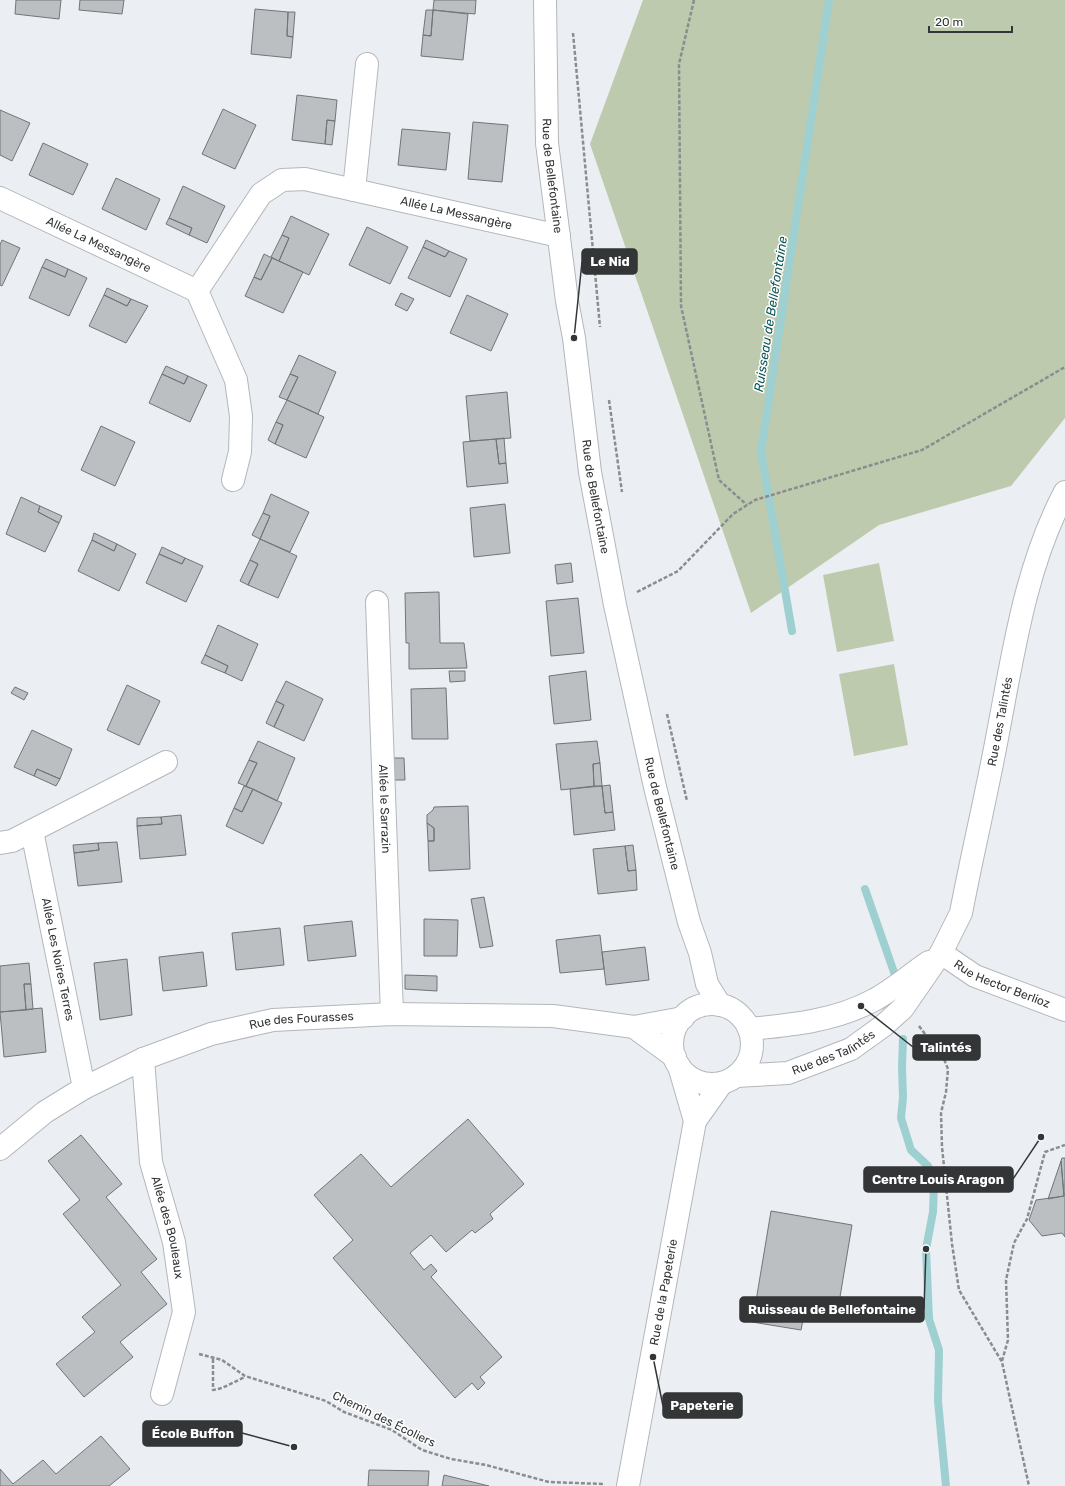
<svg xmlns="http://www.w3.org/2000/svg" width="1065" height="1486" font-family="Rubik,sans-serif">
<rect width="100%" height="100%" fill="#ebeff3"/>
<path fill="#becaad" d="M643 0H1065V418L1011 486 879 525 751 613 590 144Z
M879 563 894 641 837 652 823 575Z
M894 664 908 745 854 756 839 674Z"/>
<g fill="none" stroke-linecap="round" stroke-linejoin="round">
<path stroke="#9ed0d1" stroke-width="8" d="M792 631 761 452 829 0
M865 889 896 978
M903 1039 902 1067 903 1097 901 1118 911 1150 928 1166 934 1184 933 1212 926 1249 929 1319 939 1350 938 1401 946 1486"/>
</g>
<path fill="#bbbfc2" stroke="#717478" d="M16 0H61L59 19 15 14Z
M80 0H124L122 14 79 10Z
M434 0H476L475 14 433 10Z
M255 9 288 12 287 36 293 37 291 58 251 54Z
M426 10H433L431 36 423 35Z
M433 10 468 14 463 60 421 56 423 35 431 36Z
M288 12H295L293 37 287 36Z
M297 95 337 100 335 121 327 120 325 144 292 140Z
M223 109 256 125 235 169 202 154Z
M0 110 30 123 12 161 0 155Z
M327 120 335 121 332 145 325 144Z
M473 122 508 125 502 182 468 179Z
M402 129 450 133 446 170 398 165Z
M43 143 88 164 73 195 29 175Z
M116 178 160 199 146 230 102 209Z
M183 186 225 206 207 243 189 235 192 228 169 218Z
M291 216 329 234 309 275 279 261 289 238 282 235Z
M169 218 192 228 189 235 166 224Z
M367 227 408 247 390 284 349 265Z
M282 235 289 238 279 261 271 257Z
M2 240 20 248 2 286 0 285V245Z
M426 240 449 251 445 257 423 247Z
M423 247 445 257 449 251 467 259 450 297 408 278Z
M264 254 272 258 261 280 254 277Z
M272 258 303 272 283 313 245 296 254 277 261 280Z
M46 259 68 269 65 277 42 267Z
M42 267 65 277 68 269 87 278 69 316 29 298Z
M107 288 131 299 127 306 104 295Z
M401 293 414 299 407 311 395 305Z
M104 295 127 306 131 299 148 306 126 343 89 326Z
M467 295 508 314 491 351 450 333Z
M299 355 336 372 318 414 287 400 298 377 290 374Z
M166 366 188 376 184 384 162 374Z
M162 374 184 384 188 376 207 385 190 422 149 403Z
M290 374 298 377 287 400 279 397Z
M507 392 511 438 470 441 466 396Z
M287 400 324 417 306 458 275 444 283 425 276 422Z
M276 422 283 425 275 444 268 440Z
M101 426 135 442 115 486 81 470Z
M504 438 506 463 499 464 496 439Z
M496 439 499 464 506 463 508 483 467 487 463 442Z
M271 494 309 512 290 552 260 539 270 516 263 513Z
M21 497 40 506 38 512 59 523 45 552 6 534Z
M505 504 510 553 474 557 470 508Z
M40 506 62 516 59 523 38 512Z
M263 513 270 516 260 539 252 535Z
M94 533 117 544 114 551 92 540Z
M260 539 297 556 278 598 248 585 258 564 250 560Z
M92 540 114 551 117 544 136 554 119 591 78 571Z
M162 547 185 558 182 564 159 554Z
M159 554 182 564 185 558 203 566 186 602 146 583Z
M250 560 258 564 248 585 240 581Z
M571 563 573 582 557 584 555 565Z
M439 592 440 643H464L467 668 409 669V643H406L405 593Z
M578 598 584 653 551 656 546 601Z
M218 625 258 644 242 681 225 673 228 666 205 655Z
M205 655 228 666 225 673 201 663Z
M449 671H465V681L450 682Z
M586 671 591 720 554 724 549 676Z
M286 681 323 699 304 741 274 727 284 705 276 701Z
M127 685 160 701 139 745 107 730Z
M15 687 28 693 24 700 11 693Z
M446 688 448 739H412L411 689Z
M276 701 284 705 274 727 266 723Z
M32 730 72 749 60 779 37 769 34 776 14 767Z
M258 741 295 758 277 801 246 786 257 763 249 760Z
M597 741 600 763 593 764 594 786 561 790 556 744Z
M392 758H404L405 780H393Z
M249 760 257 763 246 786 238 783Z
M600 763 602 786H594L593 764Z
M37 769 60 779 56 786 34 776Z
M610 785 613 812 605 813 602 786Z
M244 786 253 789 242 812 234 808Z
M602 786 605 813 613 812 615 830 574 835 570 789Z
M253 789 282 803 263 844 226 826 234 808 242 812Z
M468 806 470 869 429 871 428 841H434V828L427 823V815L433 810 434 807Z
M181 815 186 855 140 859 137 826 162 824 161 817Z
M161 817 162 824 137 826V818Z
M427 823 434 828V841H428Z
M117 842 122 882 78 886 74 853 99 850 98 843Z
M98 843 99 850 74 853 73 845Z
M633 845 636 870 628 871 625 846Z
M625 846 628 871 636 870 637 890 598 894 593 849Z
M484 897 493 946 480 948 471 899Z
M424 919 458 920 457 956H424Z
M352 921 356 956 308 961 304 926Z
M280 928 284 965 236 970 232 933Z
M600 935 604 969 560 973 556 940Z
M645 947 649 980 606 985 602 952Z
M203 952 207 986 163 991 159 957Z
M127 959 132 1015 100 1020 94 963Z
M29 963 31 984H24L26 1010 0 1012V966Z
M405 975 437 976V991L405 989Z
M24 984H31L33 1009 26 1010Z
M42 1008 46 1052 4 1057 0 1012Z
M468 1119 524 1184 490 1214 493 1219 475 1233 472 1230 446 1252 431 1235 410 1253 424 1270 431 1264 437 1271 431 1277 502 1357 480 1377 485 1383 478 1390 472 1383 455 1398 333 1258 353 1240 314 1195 361 1154 391 1187Z
M81 1135 122 1184 106 1197 157 1259 141 1272 167 1304 120 1342 133 1357 84 1397 56 1364 95 1332 82 1317 121 1285 63 1214 80 1200 48 1161Z
M1062 1158H1065V1237L1062 1233 1042 1236 1029 1220 1036 1200 1064 1196 1061 1161Z
M1061 1161 1064 1196 1048 1199Z
M771 1211 852 1225 837 1315 756 1301Z
M756 1301 805 1310 801 1330 752 1322Z
M101 1436 130 1469 109 1486H0V1469L13 1484 43 1460 56 1474Z
M369 1470 429 1471 428 1486H368Z
M444 1475 489 1486H442Z"/>
<g fill="none" stroke-linecap="round" stroke-linejoin="round">
<g stroke="#b3b7bb" stroke-width="24">
<g id="minor">
<path id="s1" d="M545 0 547 143 567 301 574 338 590 472 615 605 655 787 689 922 700 953 707 984 720 1005"/>
<path d="M354 190 367 64"/>
<path id="s2" d="M0 198 197 291"/>
<path id="s3" d="M233 480 240 452 241 416 236 380 197 291 261 194 282 180 305 179 559 236"/>
<path id="s4" d="M377 602 392 1014"/>
<path id="s5" d="M32 831 84 1088"/>
<path d="M0 843 12 841 166 762"/>
<path id="s6" d="M941 953 975 976 1065 1010"/>
<circle cx="712" cy="1044" r="40"/>
<path d="M634 1027 675 1057"/>
<path d="M749 1029C792 1025 835 1021 874 1000 893 990 911 974 929 962"/>
<path id="s7" d="M143 1059 151 1162 174 1242 184 1312 162 1394"/>
<path id="s8" d="M736 1076 788 1073 851 1049 883 1026 903 1008 941 953 961 913C972 855 986 797 997 738 1013 655 1025 567 1065 492"/>
<path d="M695 1121 722 1083"/>
<path id="s9" d="M0 1149 45 1112 84 1088 143 1059 211 1034 273 1020 392 1014 553 1016 634 1027 683 1018"/>
<path id="s10" d="M628 1486 695 1121 679 1066"/>
</g>
</g>
<path stroke="#8a8d8f" stroke-width="2.5" stroke-dasharray="4 2" stroke-linecap="butt" d="M694 0 679 64 681 306 719 480 747 505
M573 33 600 327
M609 400 622 492
M637 592 678 571 733 514 755 500 922 450 1065 367
M667 714 687 801
M919 1026 944 1059 948 1069 946 1092 941 1113 942 1147 952 1244 959 1290 1002 1362 1029 1486
M199 1354 222 1360 245 1376 326 1401 344 1412 392 1430 422 1450 451 1459 486 1465 549 1482 604 1484
M213 1359V1390L222 1388 245 1377
M1002 1361 1008 1340 1006 1280 1014 1243 1027 1219 1045 1152 1065 1145"/>
<use href="#minor" stroke="#fff" stroke-width="22"/>
</g>
<g text-anchor="middle" stroke-width="3" stroke-linejoin="round" paint-order="stroke">
<g font-size="12" fill="#333536" stroke="#fff">
<text dy="4" stroke="none"><textPath href="#s1" startOffset="176">Rue de Bellefontaine</textPath></text>
<text dy="4" stroke="none"><textPath href="#s3" startOffset="518">Allée La Messangère</textPath></text>
<text dy="4" stroke="none"><textPath href="#s2" startOffset="109">Allée La Messangère</textPath></text>
<text dy="4" stroke="none"><textPath href="#s1" startOffset="500">Rue de Bellefontaine</textPath></text>
<text dy="4" stroke="none"><textPath href="#s8" startOffset="493">Rue des Talintés</textPath></text>
<text dy="4" stroke="none"><textPath href="#s4" startOffset="207">Allée le Sarrazin</textPath></text>
<text dy="4" stroke="none"><textPath href="#s1" startOffset="824">Rue de Bellefontaine</textPath></text>
<text dy="4" stroke="none"><textPath href="#s5" startOffset="131">Allée Les Noires Terres</textPath></text>
<text dy="4" stroke="none"><textPath href="#s6" startOffset="69">Rue Hector Berlioz</textPath></text>
<text dy="4" stroke="none"><textPath href="#s9" startOffset="334">Rue des Fourasses</textPath></text>
<text dy="4" stroke="none"><textPath href="#s8" startOffset="102">Rue des Talintés</textPath></text>
<text dy="4" stroke="none"><textPath href="#s7" startOffset="171">Allée des Bouleaux</textPath></text>
<text dy="4" stroke="none"><textPath href="#s10" startOffset="197">Rue de la Papeterie</textPath></text>
<text transform="translate(384 1419) rotate(26)" y="4">Chemin des Écoliers</text>
</g>
<g font-size="13" font-style="italic" fill="#0e5658" stroke="#fff">
<text transform="translate(770 314) rotate(-81)" y="5">Ruisseau de Bellefontaine</text>
</g>
</g>
<path fill="none" stroke="#333536" stroke-width="1.5" d="M574 338L582 262M861 1006L913 1047M1041 1137L1013 1179M926 1249L924 1309M653 1357L663 1406M294 1447L242 1433"/>
<g fill="#333536" stroke="#fff" stroke-width="1.5">
<circle cx="574" cy="338" r="4"/>
<circle cx="861" cy="1006" r="4"/>
<circle cx="1041" cy="1137" r="4"/>
<circle cx="926" cy="1249" r="4"/>
<circle cx="653" cy="1357" r="4"/>
<circle cx="294" cy="1447" r="4"/>
</g>
<g fill="#333536" stroke="#333536" stroke-width="1.5">
<rect x="582" y="249" width="55" height="25" rx="4"/>
<rect x="913" y="1035" width="67" height="25" rx="4"/>
<rect x="864" y="1167" width="149" height="25" rx="4"/>
<rect x="740" y="1297" width="184" height="25" rx="4"/>
<rect x="663" y="1393" width="79" height="25" rx="4"/>
<rect x="143" y="1421" width="99" height="25" rx="4"/>
</g>
<g font-size="13" text-anchor="middle" font-weight="bold" fill="#fff">
<text x="610" y="266">Le Nid</text>
<text x="946" y="1052">Talintés</text>
<text x="938" y="1184">Centre Louis Aragon</text>
<text x="832" y="1314">Ruisseau de Bellefontaine</text>
<text x="702" y="1410">Papeterie</text>
<text x="193" y="1438">École Buffon</text>
</g>
<path d="M929 26v6h83v-6" fill="none" stroke="#333536" stroke-width="2"/>
<text x="935" y="26" font-size="12" fill="#333536" stroke="#ffffff" stroke-width="3" paint-order="stroke">20 m</text>
</svg>
